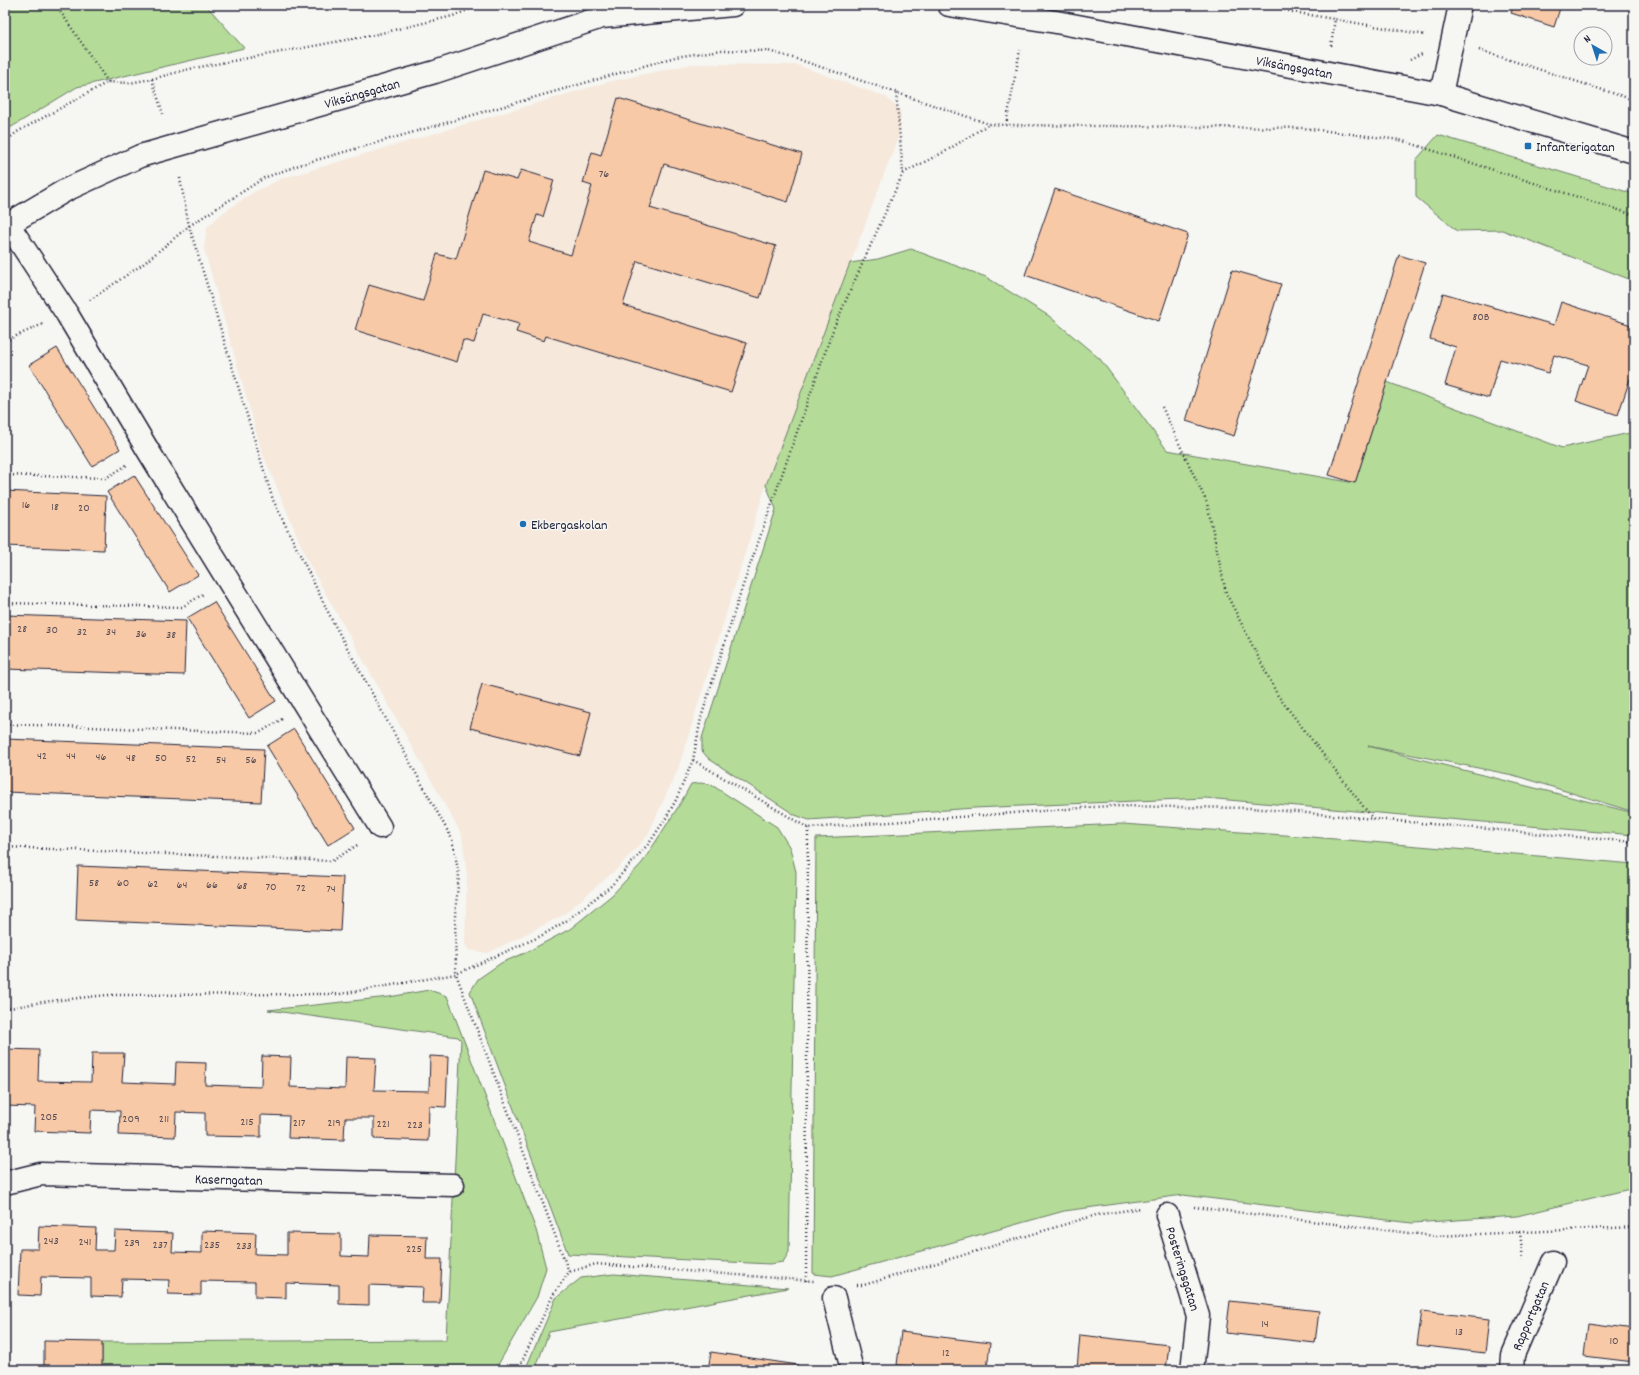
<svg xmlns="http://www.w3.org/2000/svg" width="1639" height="1375" font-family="Dekko,sans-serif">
<rect width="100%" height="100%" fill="#f6f6f2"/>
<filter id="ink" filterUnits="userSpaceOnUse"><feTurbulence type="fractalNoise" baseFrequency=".025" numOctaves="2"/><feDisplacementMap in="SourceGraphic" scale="8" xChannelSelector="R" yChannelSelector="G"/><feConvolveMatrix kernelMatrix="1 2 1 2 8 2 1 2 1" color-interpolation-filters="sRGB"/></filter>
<g filter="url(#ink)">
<path fill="#f6e8db" d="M692 64 797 65 886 97 901 112 899 135 766 485 678 769 647 836 617 869 563 915 488 953 469 950 465 944 467 875 462 835 309 564 262 452 204 249 207 227 224 212 254 192 281 179 608 82Z"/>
<path fill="#b4db97" stroke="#6b7e69" d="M5 5H206L244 48 77 87 5 131Z
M1438 135 1634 194V281L1502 230 1457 231 1416 197V160Z
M911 249 986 277 1049 316 1100 359 1167 450 1355 483 1387 382 1562 448 1634 432V812L1513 775 1368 746 1634 813V835L1205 798 974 808 809 820 795 815 709 759 702 751V738L776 509 766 485 850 263 878 259Z
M700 783 710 784 777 827 790 848 796 872 789 1252 783 1262 770 1264 568 1254 470 992 478 979 501 963 525 953 570 929 612 895 642 863 680 804 691 784Z
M1122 824 1299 836 1634 864V1188L1517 1216 1412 1223 1183 1195 1064 1211 832 1276 813 1274 816 838Z
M429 990 447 996 536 1230 546 1268 537 1297 495 1370H102V1342L446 1340 461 1040 458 1037 268 1010 389 997Z
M614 1274 788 1288 549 1332 535 1370H525L556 1298 581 1278Z"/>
<path fill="#f7c9a6" stroke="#22223b" d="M1514 5H1561L1554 27 1511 13Z
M618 98 802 154 788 202 664 164 650 208 776 246 760 298 637 261 623 305 747 343 731 392 546 336 544 341 516 332 519 324 483 314 474 343 463 340 457 362 355 330 369 285 423 301 437 254 456 259 483 170 517 180 521 170 554 180 543 217 537 215 529 242 571 255 592 186 583 183 592 152 601 155Z
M1055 189 1188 234 1159 321 1025 275Z
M1399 255 1425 263 1355 483 1329 475Z
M1232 270 1281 284 1234 436 1186 421Z
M1443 293 1554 325 1561 302 1634 326V380L1630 379 1618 415 1576 401 1588 365 1554 355 1548 373 1500 359 1489 398 1445 385 1456 347 1430 339Z
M57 348 120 449 92 466 29 365Z
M134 475 198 575 170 592 107 492Z
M5 491 106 496 104 550 5 546Z
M214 602 276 701 249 718 187 618Z
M5 615 186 621 184 675 5 669Z
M482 684 591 712 580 756 470 728Z
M294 729 355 828 328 845 267 746Z
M5 739 264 749 261 802 5 792Z
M78 866 343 877 340 931 76 920Z
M5 1049 39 1050 38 1081 91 1082 92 1053H124L122 1082 175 1084 176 1062 206 1063 205 1085 261 1087 262 1056 291 1057 290 1087 345 1089 346 1057 376 1058 374 1090 429 1091 430 1056 448 1057 446 1107 429 1106 428 1141 374 1139V1118H345L344 1140 288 1138 289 1116 261 1115V1137L205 1136V1113L176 1112 175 1137 119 1135 120 1111 91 1110 90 1133 34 1131 35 1107 5 1106Z
M39 1226 96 1228 95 1250H114L115 1231 173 1233 172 1252 202 1253V1231L256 1233 255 1254 287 1255V1233L341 1234V1256L369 1257 370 1235 427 1236 426 1259H442L440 1303H422L423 1287 369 1285V1305L339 1304V1285L286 1283V1298L255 1297V1282L201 1281V1295L168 1294 169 1280 122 1279 121 1297 91 1296V1278L41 1277 40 1296 18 1295 20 1249H38Z
M1230 1301 1319 1311 1315 1343 1226 1333Z
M1422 1311 1489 1319 1485 1353 1417 1345Z
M1588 1323 1634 1329V1362L1584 1356Z
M901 1332 990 1343 987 1370H942L897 1365Z
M1080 1335 1169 1345 1166 1370H1098L1077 1368Z
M44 1341 102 1342V1370H44Z
M711 1352 798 1365 797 1370H708Z"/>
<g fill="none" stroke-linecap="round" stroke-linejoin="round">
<g stroke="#22223b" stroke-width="25">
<g id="minor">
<path id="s1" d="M949 5 1056 22 1441 94 1634 152"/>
<path d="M1441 94 1460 5"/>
<path d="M8 224 67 314 149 452 380 827"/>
<path id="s2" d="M5 226 66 190 140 156 435 72 602 17 733 5"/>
<path id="s3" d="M5 1183 41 1174 453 1185"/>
<path id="s4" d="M1167 1215 1198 1316 1192 1370"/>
<path d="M834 1298 852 1370"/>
<path id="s5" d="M1512 1370 1513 1355 1553 1262"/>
</g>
</g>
<path stroke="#22223b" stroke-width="2.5" stroke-dasharray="1 3" stroke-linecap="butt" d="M56 5 108 82
M1265 5 1293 12 1426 35
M1331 46 1335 19
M1479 50 1634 100
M1410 60 1422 54
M152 79 163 114
M1006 125 1020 50
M5 142 17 132 108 82 129 83 152 79 189 69 373 35 453 16 480 5
M903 173 946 151 989 124
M180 178 189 226 273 500 334 624 452 839 459 875 455 914 456 974 569 1272
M90 300 143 264 189 226 264 178 299 165 675 57 722 50 768 51 800 60 989 124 1006 125 1303 128 1400 140 1634 215
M5 341 43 324
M1162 407 1207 503 1226 593 1278 696 1373 819
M5 475 106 478 127 465
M5 603 182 607 205 593
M5 724 259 733 282 719
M693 760 808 828 1109 806 1251 808 1634 842
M5 847 332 861 359 844
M5 1009 42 1002 107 995 340 994 456 974 541 936 566 921 611 886 650 842 666 818 676 800 693 760 701 718 741 591 834 327 903 173 896 92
M1194 1207 1435 1236 1634 1227
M1520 1232 1523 1260
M806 1281 808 828
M857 1285H864L1096 1215 1141 1208
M518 1370 553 1295 569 1272 596 1264 814 1281"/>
<use href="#minor" stroke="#f6f6f2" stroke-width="22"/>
</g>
</g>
<g fill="#1f6fb2" stroke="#f6f6f2" stroke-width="1.5">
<rect x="1524" y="142" width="8" height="8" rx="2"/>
<circle cx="523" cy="524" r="4"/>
</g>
<g text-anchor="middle" stroke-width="3" stroke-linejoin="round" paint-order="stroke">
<g font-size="12" fill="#574c56">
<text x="604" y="177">76</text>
<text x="1481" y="320">80B</text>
<text x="26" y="508">16</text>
<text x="55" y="510">18</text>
<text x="84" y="511">20</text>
<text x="22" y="632">28</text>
<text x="52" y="633">30</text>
<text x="82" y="635">32</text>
<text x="111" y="635">34</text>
<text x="141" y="637">36</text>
<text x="171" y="638">38</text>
<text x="42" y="759">42</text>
<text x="71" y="759">44</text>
<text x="101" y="760">46</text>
<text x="131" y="761">48</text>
<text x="161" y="761">50</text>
<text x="191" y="762">52</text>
<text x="221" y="763">54</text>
<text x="251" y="763">56</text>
<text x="94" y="886">58</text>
<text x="123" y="886">60</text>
<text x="153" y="887">62</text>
<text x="182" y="888">64</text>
<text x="212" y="888">66</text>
<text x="242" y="889">68</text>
<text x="271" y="890">70</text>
<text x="301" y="891">72</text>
<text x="331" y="892">74</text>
<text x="49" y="1120">205</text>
<text x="131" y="1122">209</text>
<text x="164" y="1122">211</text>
<text x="247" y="1125">215</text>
<text x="299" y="1126">217</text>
<text x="334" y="1126">219</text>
<text x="383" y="1127">221</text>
<text x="415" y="1128">223</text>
<text x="51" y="1244">243</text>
<text x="85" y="1245">241</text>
<text x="132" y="1246">239</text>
<text x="160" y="1248">237</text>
<text x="212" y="1248">235</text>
<text x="244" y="1249">233</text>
<text x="414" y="1252">225</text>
<text x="1265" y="1327">14</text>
<text x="1459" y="1335">13</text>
<text x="1614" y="1344">10</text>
<text x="946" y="1356">12</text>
</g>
<g font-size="14" fill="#22223b" stroke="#f6f6f2">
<text dy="5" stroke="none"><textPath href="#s1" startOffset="351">Viksängsgatan</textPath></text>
<text dy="5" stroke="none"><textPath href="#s2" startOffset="383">Viksängsgatan</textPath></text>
<text dy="5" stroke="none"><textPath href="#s3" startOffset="225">Kaserngatan</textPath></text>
<text dy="5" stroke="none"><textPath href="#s4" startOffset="56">Posteringsgatan</textPath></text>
<text dy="5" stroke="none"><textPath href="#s5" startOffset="58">Rapportgatan</textPath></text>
</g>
<g font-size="14" fill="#22223b" stroke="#f6f6f2" text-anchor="start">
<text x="1536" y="151">Infanterigatan</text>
<text x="531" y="529">Ekbergaskolan</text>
</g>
</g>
<rect width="1639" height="1375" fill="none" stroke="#f6f6f2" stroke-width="20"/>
<rect x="10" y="10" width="1619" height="1355" fill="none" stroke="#22223b" stroke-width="1.5" filter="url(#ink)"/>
<g transform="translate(1593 46) rotate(321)"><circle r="19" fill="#f6f6f2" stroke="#a1a1a9"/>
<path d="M0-3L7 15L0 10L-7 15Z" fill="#1f6fb2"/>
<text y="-6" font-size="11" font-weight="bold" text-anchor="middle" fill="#22223b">N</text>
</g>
</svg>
